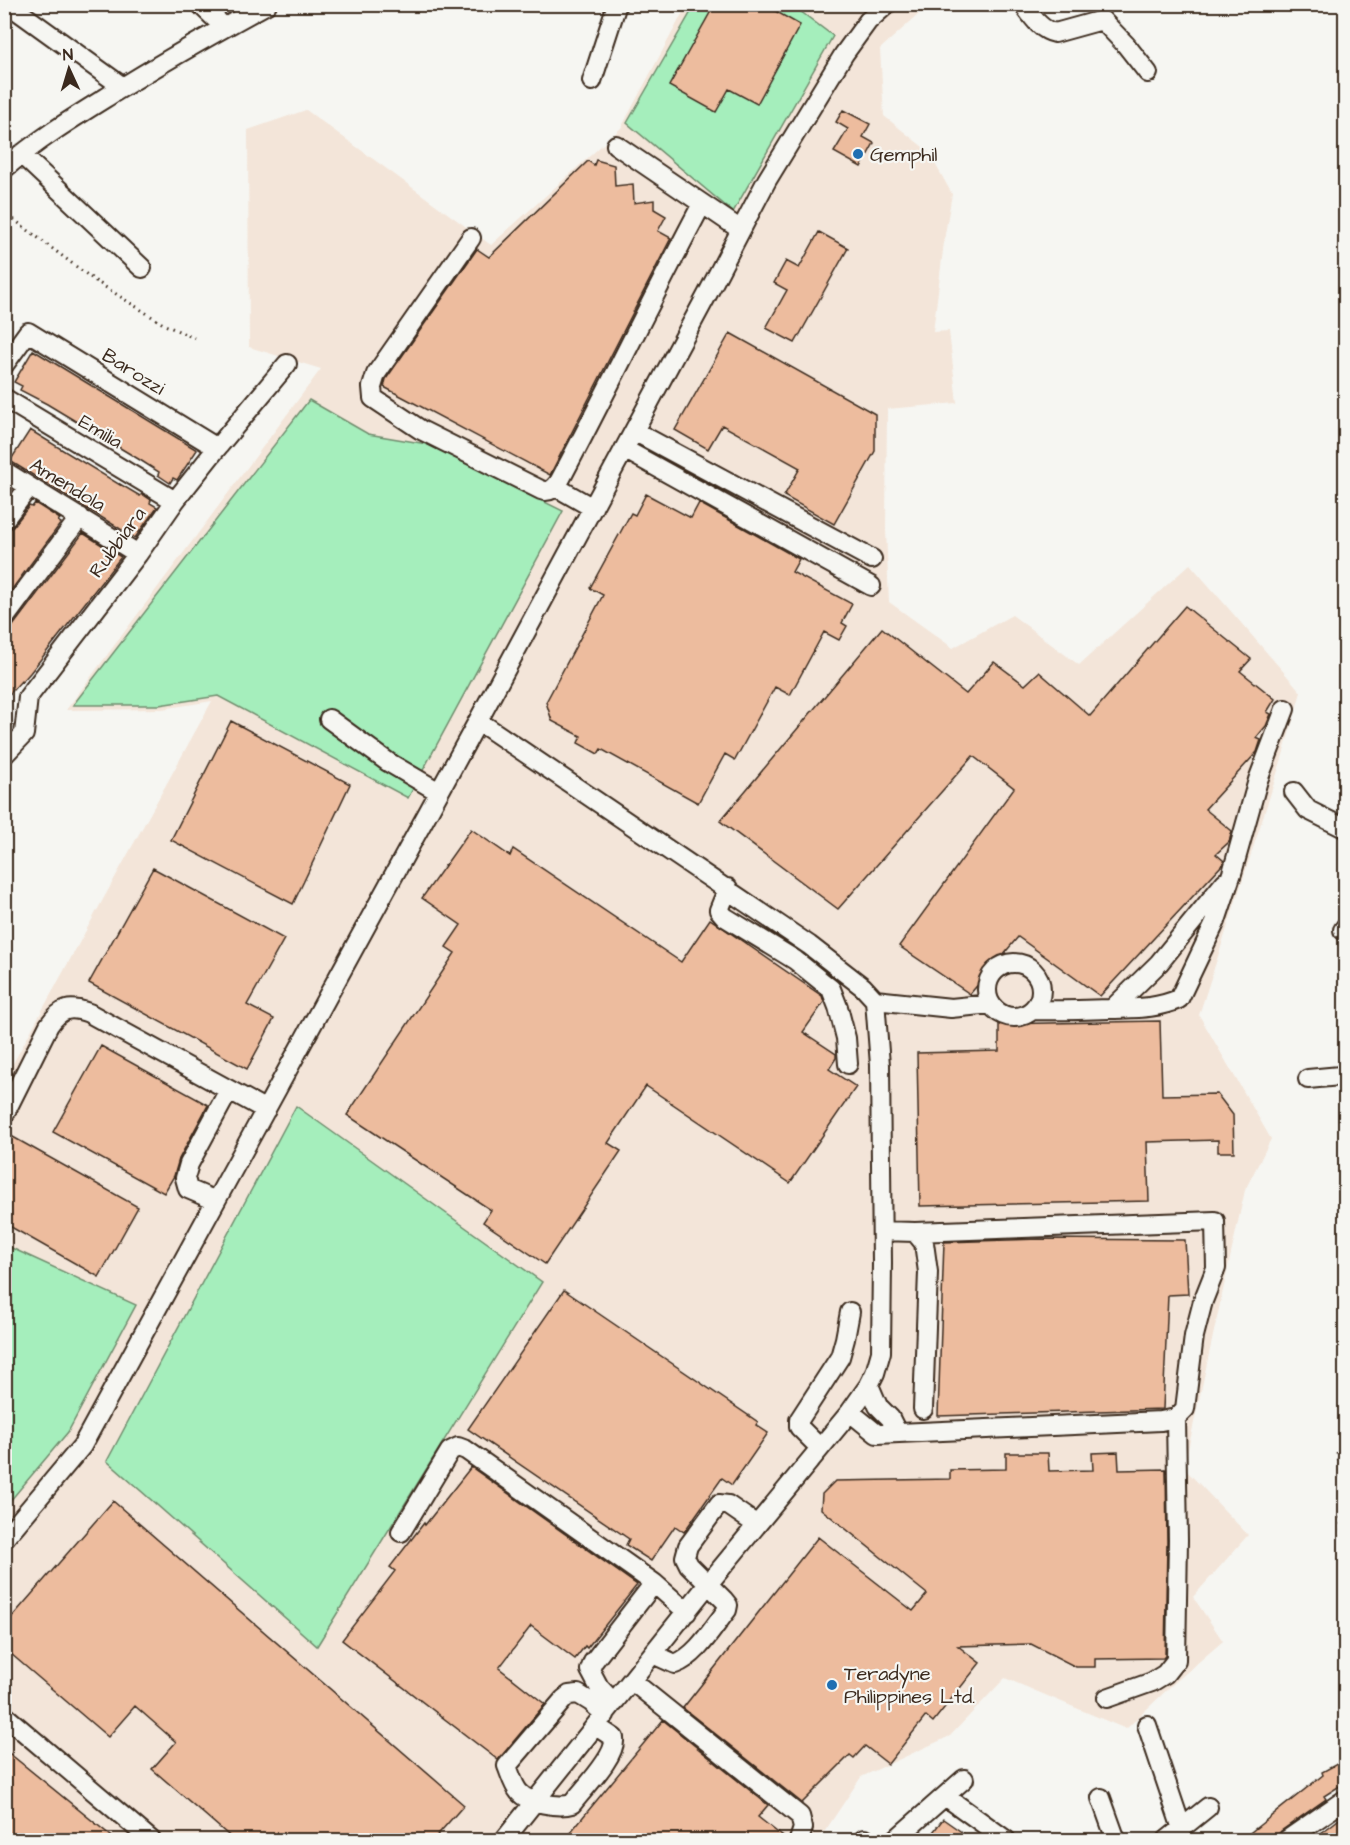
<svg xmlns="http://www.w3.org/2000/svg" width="1350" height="1845" font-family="'Architects Daughter',sans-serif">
<rect width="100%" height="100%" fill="#f6f6f2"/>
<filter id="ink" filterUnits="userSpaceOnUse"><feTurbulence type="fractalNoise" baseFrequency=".0167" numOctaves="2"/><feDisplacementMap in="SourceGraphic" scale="12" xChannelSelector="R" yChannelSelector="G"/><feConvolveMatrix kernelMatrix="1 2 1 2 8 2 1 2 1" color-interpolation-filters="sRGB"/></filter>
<g filter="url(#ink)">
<path fill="#f3e5d9" d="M687 5H929L880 49 884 116 928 151 952 194 945 234 933 332 949 331 957 403 887 409 886 530 889 602 953 648 1012 615 1079 665 1190 564 1301 692 1283 755 1199 1015 1271 1139 1245 1190 1184 1468 1248 1535 1193 1597 1223 1641 1172 1685 1126 1729 1005 1678 950 1736 861 1777 819 1840H5V1078L212 701 162 709 66 710 321 369 249 347 248 130 306 110 491 245 621 128Z"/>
<path fill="#a5eebc" stroke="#708c6d" stroke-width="1.5" d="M695 5H792L833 36 733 212 627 123Z
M309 400 368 434 427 444 563 511 408 798 218 696 159 705H73Z
M296 1106 542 1282 317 1646 107 1461Z
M5 1245 136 1305 68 1432 5 1507Z"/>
<path fill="#edbc9e" stroke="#3b2a1e" stroke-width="1.5" d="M715 4H763L800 25 757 104 729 89 716 112 669 86Z
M843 110 870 124 863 137 874 143 861 167 834 152 848 129 836 122Z
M596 160 614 165 615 186 633 184 634 203 654 200V209L666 216 658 231 671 238 550 475 384 387 386 379 477 249 489 257 588 161 594 165Z
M819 232 848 248 795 343 766 328 787 290 774 283 786 261 799 268Z
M730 333 875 414V451L834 524 784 496 800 468 722 425 708 449 675 430Z
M33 350 197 450 177 480 173 478 170 483 158 475 159 472 140 460 47 404 20 390 22 386 14 382Z
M30 430 120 485V484L140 496 142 494 151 500 150 503 157 507 135 538 10 461Z
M646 494 691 518 699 503 799 559 792 572 852 604 842 623 847 626 839 640 824 632 790 695 775 687 735 760 725 754 698 803 601 749 598 754 578 743 581 736 552 721 546 702 603 595 590 588 631 513 635 515Z
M35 503 60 519 58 521 61 523 4 600V531L13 527 29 506 32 507Z
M83 533 121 557 30 673 22 682 21 681 4 700V630L13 626Z
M1185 606 1251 659 1240 671 1275 699 1267 712 1271 714 1266 726 1256 738 1261 740 1257 752 1205 809 1232 831 1229 842 1216 854 1224 861 1222 865 1100 996 1018 937 970 994 899 946 1014 788 973 756 838 909 720 821 882 628 966 694 994 662 1025 685 1039 672 1090 716Z
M231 721 350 784 293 904 171 840Z
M471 829 510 856 513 849 681 962 710 919 822 996 824 1002 803 1032 836 1054V1058L829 1069 856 1087 790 1183 646 1086 608 1143 621 1151 545 1264 483 1222 491 1210 347 1115 455 953 446 947 461 925 422 898Z
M153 868 284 939 247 1005 274 1019 247 1069 89 983Z
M1160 1021 1162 1095 1217 1094 1233 1115 1234 1152H1218V1140L1147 1142 1149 1201 920 1206 917 1053 999 1051V1024Z
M101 1046 208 1105 179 1159 174 1176 164 1193 53 1132Z
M4 1132 138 1207 99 1277 4 1223Z
M1039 1239 1185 1240 1188 1294 1168 1295 1163 1409 938 1416 944 1242Z
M564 1290 758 1422 756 1425 768 1433 732 1485 722 1478 684 1532 675 1526 651 1561 626 1545 629 1539 468 1429Z
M1118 1452 1119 1470 1166 1469 1167 1544 1165 1656 1163 1658 1095 1659V1667H1076L1031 1644 958 1646 980 1663 933 1722 926 1716 888 1764 865 1746 854 1758 850 1755 802 1803 683 1708 818 1537 913 1611 927 1594 821 1509 822 1494 835 1481 950 1479V1470L1006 1469V1453H1048L1049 1471 1093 1470 1092 1453Z
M471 1467 637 1585 587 1648 585 1646 575 1659 531 1626 499 1668 545 1704 498 1760 342 1640 395 1571 390 1567 424 1523 425 1525Z
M113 1501 464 1805 433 1840H234L152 1769 176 1742 135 1706 108 1737 4 1648V1626Z
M663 1720 768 1805 758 1817 787 1840H564Z
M4 1749 116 1840H4Z
M1346 1759V1782L1324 1796 1326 1799 1281 1831 1274 1840H1241L1323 1775 1322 1772Z
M1346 1814V1840H1312L1325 1830Z
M943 1819 973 1840H927Z"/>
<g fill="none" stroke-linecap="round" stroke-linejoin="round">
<g stroke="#3b2a1e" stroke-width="22">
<path id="minor" d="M8 4 123 87
M200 4 224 27
M1023 4C1032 16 1040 30 1055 33L1102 20 1126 45 1148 73
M592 81 617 4
M616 145 741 230
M21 154 142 268
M4 169C37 140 73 118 110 95 161 63 214 33 267 4
M471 238 376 374 372 387 373 398 421 430 541 490C549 493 554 489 559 482 608 390 653 296 702 204
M4 365 28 332 217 448
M4 398 175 501
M634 431 872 559
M624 449 871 586
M4 471 138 554
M556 487 593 508
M4 520 29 487
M4 619 80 517
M329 719 388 762 439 792
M478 721 809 945 863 987 875 1000 880 1065 882 1263 881 1352 875 1373 869 1385 850 1412 709 1583 504 1840
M4 755 24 734 28 697 138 554 175 501 217 448 287 364
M1294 792 1308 810 1346 829
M728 888 719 910 725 917 795 960 831 989 838 1007 846 1038 848 1064
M1343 930 1346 926
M987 990a27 27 0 1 1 54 0a27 27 0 1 1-54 0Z
M875 1000 951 1008 991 1004
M1112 1009 1159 963 1225 882
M1032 1010C1058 1011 1084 1010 1111 1009 1137 1008 1155 1009 1179 999L1216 921 1232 873 1258 780 1285 709
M1308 1079 1340 1076 1346 1072
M4 1115 49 1025C61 1008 70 1006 89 1013L266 1110
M216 1201 188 1189 185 1178 189 1164 229 1090
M882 1231 915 1232 924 1243 928 1272 923 1409
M869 1385 878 1406 890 1418 897 1432
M850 1412 877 1434 1161 1421 1176 1418 1185 1409 1194 1336 1203 1301 1216 1268 1215 1221 915 1232
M820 1448 799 1427V1420L840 1357 845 1339 850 1312
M401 1532 450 1451 458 1447 466 1450 654 1583
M4 1539 82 1446 478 721 707 295 767 180 844 54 868 21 887 4
M653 1654 675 1664C697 1656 712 1629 727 1610L728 1605 724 1600 689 1565 685 1557 688 1546 719 1504 728 1505 757 1525
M632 1681 800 1816 803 1828 799 1840
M1107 1698 1152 1682 1165 1674 1176 1660 1178 1540 1176 1418
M614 1703 599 1687 590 1670 593 1662 654 1583 687 1612
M4 1715 151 1840
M1147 1725 1182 1829
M596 1726 614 1738C617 1756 583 1789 572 1804 559 1808 528 1803 519 1792 513 1785 510 1773 507 1766L564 1699 569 1695 578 1694 591 1702 605 1715
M945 1796 1006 1840
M1101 1798 1116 1840
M863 1840 864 1839 867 1840
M895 1840 964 1779
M1167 1840 1208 1807
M1287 1840 1346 1799"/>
</g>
<path stroke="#3b2a1e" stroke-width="3" stroke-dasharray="1.5 4.5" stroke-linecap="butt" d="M4 212 94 280 165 325 194 338
M1337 1452 1344 1488 1341 1521 1346 1556"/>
<use href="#minor" stroke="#f6f6f2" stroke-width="18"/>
</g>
</g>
<g fill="#1f6fb2" stroke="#f6f6f2" stroke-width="2">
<circle cx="858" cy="154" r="6"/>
<circle cx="832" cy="1685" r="6"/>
</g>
<g text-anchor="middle" stroke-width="4.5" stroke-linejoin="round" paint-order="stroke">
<g font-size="20" fill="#3b2a1e" stroke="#f6f6f2" text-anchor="start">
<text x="870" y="161">Gemphil</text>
<text x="844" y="1680">Teradyne<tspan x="844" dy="23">Philippines Ltd.</tspan></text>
</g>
<g font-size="20" fill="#3b2a1e" stroke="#f6f6f2">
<text transform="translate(134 371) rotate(32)" y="7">Barozzi</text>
<text transform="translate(101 431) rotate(31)" y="7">Emilia</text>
<text transform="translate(68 484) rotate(31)" y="7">Amendola</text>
<text transform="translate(117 542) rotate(-54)" y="7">Rubbiara</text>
</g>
</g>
<rect width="1350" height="1845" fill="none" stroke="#f6f6f2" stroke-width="24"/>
<rect x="12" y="12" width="1326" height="1821" fill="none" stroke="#3b2a1e" stroke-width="2" filter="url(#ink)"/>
<g transform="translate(69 69) rotate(356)" stroke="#f6f6f2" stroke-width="4.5" paint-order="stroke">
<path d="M0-4.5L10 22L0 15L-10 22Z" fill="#3b2a1e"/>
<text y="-9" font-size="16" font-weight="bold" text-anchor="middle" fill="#3b2a1e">N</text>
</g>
</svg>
